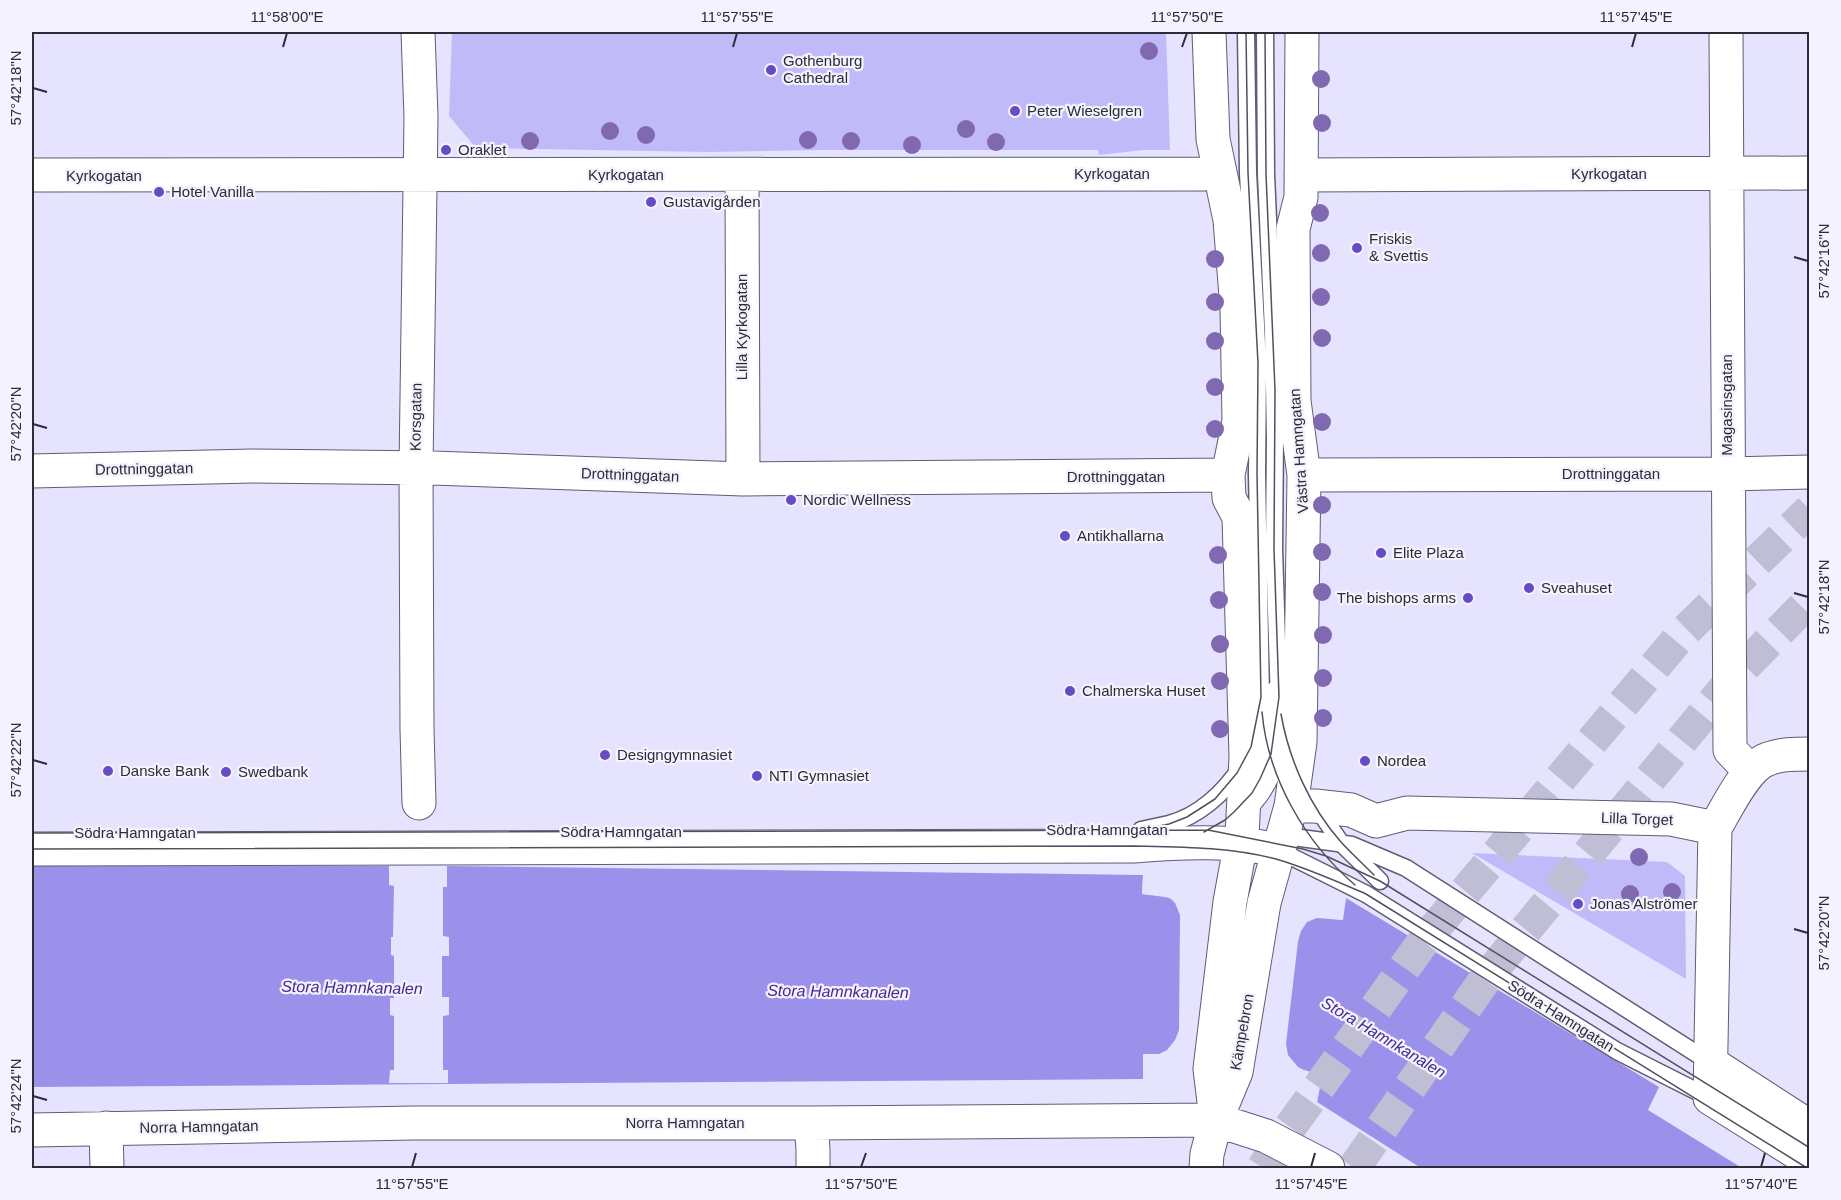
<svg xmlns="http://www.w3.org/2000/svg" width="1841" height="1200" font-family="Arial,sans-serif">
<rect width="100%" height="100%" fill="#e5e3fd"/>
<path fill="#c0baf8" d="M452 32H1166L1170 150H1143L1099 155 1098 150H818L709 152 476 148 449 116Z
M1472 853 1667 862 1685 876 1686 979Z"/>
<path fill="#9c91ea" d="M32 866H447L1143 875 1142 894 1342 920 1346 898 1659 1087 1648 1110 1742 1168H1421L1317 1102 1322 1076 1159 1054H1143V1079L32 1087Z"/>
<path fill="#e5e3fd" d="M389 866H447V887H443V936L449 937V956H442V997H449V1015L443 1016V1070H448V1083H389L390 1070H394V1016L390 1015V998H394V956L391 955V937H393L394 886 389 885Z
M1143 875H1146L1145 891 1340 916 1343 897 1346 898 1343 920 1317 918 1307 922 1301 931 1298 941 1286 1044 1288 1055 1298 1067 1304 1070 1322 1075 1317 1102H1314L1319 1078 1159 1057H1146V1079H1143V1054H1159L1167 1050 1175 1040 1179 1030 1180 915 1175 903 1171 899 1164 896 1142 894Z"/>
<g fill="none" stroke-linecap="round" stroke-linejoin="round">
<path stroke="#c0bed5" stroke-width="33" stroke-dasharray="33 16" stroke-linecap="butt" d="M1263 1168 1281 1140 1423 942 1683 633 1810 510
M1354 1168 1486 978 1734 677 1810 600"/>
<g stroke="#5e5d73" stroke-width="19">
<path id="lane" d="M1246 32 1248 173 1258 363 1257 473 1261 697 1257 721
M1265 32 1266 174 1273 331 1275 439 1274 549 1279 702
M1315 805 1341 843 1380 881
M1141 830C1150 828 1160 826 1169 824 1199 816 1224 793 1241 767
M1279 835 1352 845 1406 868 1711 1063
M1278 850 1366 894 1617 1051 1710 1098"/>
</g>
<g stroke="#5e5d73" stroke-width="35">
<path id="street" d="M418 32 421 117 416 468 417 729 419 803
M1209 32 1213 139 1230 220 1237 309 1239 421 1228 475 1229 498 1239 517 1246 757 1242 836 1230 902 1210 1069 1216 1118
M1726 32 1730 750 1750 771
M32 175 1202 174 1220 172
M742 175 743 479
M1301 175 1810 173
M32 471 253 466 433 468 743 479 1228 475
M1304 475 1728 474 1810 472
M1248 797C1272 769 1276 732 1279 697
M1291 806H1315L1351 810 1376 821 1407 813 1671 819 1715 828
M1715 828 1710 1098 1810 1161
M1715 828C1727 808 1746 766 1768 759 1781 754 1795 754 1810 754
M32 849 1134 846C1182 842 1232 840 1278 850
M1711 1063 1810 1127
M811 1123 813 1149V1168
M106 1128 107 1168
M32 1130 414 1123H811L1216 1120 1266 1136 1328 1168
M1206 1168 1207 1154 1216 1120 1236 1072 1264 903 1291 806 1300 742 1304 475 1294 401 1293 229 1301 197 1302 32"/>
</g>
<use href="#lane" stroke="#fff" stroke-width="16"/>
<use href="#street" stroke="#fff" stroke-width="33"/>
<path stroke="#52505e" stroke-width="1.5" d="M1262 712C1268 779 1305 842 1355 885
M1281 714C1289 760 1310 807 1341 842 1351 853 1363 864 1374 875
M1159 826 1169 824 1187 817 1215 799 1237 773 1251 747 1261 697 1257 473 1258 363 1248 173 1246 32
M1204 832 1225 820 1234 812 1252 793 1260 779 1271 754 1279 697 1274 549 1275 390 1266 174 1265 32
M32 833 1208 830 1303 849 1326 856 1380 881 1810 1148
M32 849 1134 846C1182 847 1230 847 1276 859 1307 868 1336 881 1366 894L1807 1168"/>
</g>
<g fill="#8169b1">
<circle cx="1149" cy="51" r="9"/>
<circle cx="1321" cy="79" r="9"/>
<circle cx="1322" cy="123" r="9"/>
<circle cx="966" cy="129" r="9"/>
<circle cx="610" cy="131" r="9"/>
<circle cx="646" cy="135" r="9"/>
<circle cx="808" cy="140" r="9"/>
<circle cx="530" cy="141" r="9"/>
<circle cx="851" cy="141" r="9"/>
<circle cx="996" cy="142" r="9"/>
<circle cx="912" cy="145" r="9"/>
<circle cx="1320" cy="213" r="9"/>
<circle cx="1321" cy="253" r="9"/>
<circle cx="1215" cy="259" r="9"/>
<circle cx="1321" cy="297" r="9"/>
<circle cx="1215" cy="302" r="9"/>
<circle cx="1322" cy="338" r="9"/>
<circle cx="1215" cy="341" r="9"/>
<circle cx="1215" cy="387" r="9"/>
<circle cx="1322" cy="422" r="9"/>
<circle cx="1215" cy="429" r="9"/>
<circle cx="1322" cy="505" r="9"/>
<circle cx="1322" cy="552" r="9"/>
<circle cx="1218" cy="555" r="9"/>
<circle cx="1322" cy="592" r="9"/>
<circle cx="1219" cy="600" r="9"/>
<circle cx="1323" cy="635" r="9"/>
<circle cx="1220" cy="644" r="9"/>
<circle cx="1323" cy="678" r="9"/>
<circle cx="1220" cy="681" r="9"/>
<circle cx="1323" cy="718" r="9"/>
<circle cx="1220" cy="729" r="9"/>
<circle cx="1639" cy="857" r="9"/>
<circle cx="1672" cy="892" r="9"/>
<circle cx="1630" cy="894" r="9"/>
</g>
<path fill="none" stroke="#2d2c36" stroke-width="2" d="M283 47 287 33M733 47 737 33M1182 47 1187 33M1632 47 1636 33M33 88 47 92M1794 257 1808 261M33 424 47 428M1794 593 1808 597M33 760 47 764M1794 929 1808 933M33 1096 47 1100M412 1167 416 1153M861 1167 866 1153M1311 1167 1315 1153M1761 1167 1765 1153"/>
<g fill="#664bc4" stroke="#f3f2fd" stroke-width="2">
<circle cx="771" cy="70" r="6"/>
<circle cx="1015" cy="111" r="6"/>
<circle cx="446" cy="150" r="6"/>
<circle cx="159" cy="192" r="6"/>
<circle cx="651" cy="202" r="6"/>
<circle cx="1357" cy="248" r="6"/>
<circle cx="791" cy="500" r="6"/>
<circle cx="1065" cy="536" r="6"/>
<circle cx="1381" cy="553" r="6"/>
<circle cx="1529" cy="588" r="6"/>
<circle cx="1468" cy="598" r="6"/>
<circle cx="1070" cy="691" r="6"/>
<circle cx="605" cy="755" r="6"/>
<circle cx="1365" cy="761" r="6"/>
<circle cx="108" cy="771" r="6"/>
<circle cx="226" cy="772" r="6"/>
<circle cx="757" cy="776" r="6"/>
<circle cx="1578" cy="904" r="6"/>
</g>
<g text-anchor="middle" stroke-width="4.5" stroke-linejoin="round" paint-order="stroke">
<g font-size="15" fill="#2d2c36" stroke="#f3f2fd" text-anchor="start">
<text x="783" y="66">Gothenburg<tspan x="783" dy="17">Cathedral</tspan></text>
<text x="1027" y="116">Peter Wieselgren</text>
<text x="458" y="155">Oraklet</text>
<text x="171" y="197">Hotel Vanilla</text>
<text x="663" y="207">Gustavigården</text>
<text x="1369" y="244">Friskis<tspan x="1369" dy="17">&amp; Svettis</tspan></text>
<text x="803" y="505">Nordic Wellness</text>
<text x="1077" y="541">Antikhallarna</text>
<text x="1393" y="558">Elite Plaza</text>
<text x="1541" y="593">Sveahuset</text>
<text x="1456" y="603" text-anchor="end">The bishops arms</text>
<text x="1082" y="696">Chalmerska Huset</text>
<text x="617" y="760">Designgymnasiet</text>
<text x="1377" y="766">Nordea</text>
<text x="120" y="776">Danske Bank</text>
<text x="238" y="777">Swedbank</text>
<text x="769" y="781">NTI Gymnasiet</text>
<text x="1590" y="909">Jonas Alströmer</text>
</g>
<g font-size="15" fill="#2d2c36" stroke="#f3f2fd">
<text x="1112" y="179">Kyrkogatan</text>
<text x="1609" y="179">Kyrkogatan</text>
<text x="626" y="180">Kyrkogatan</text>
<text x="104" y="181">Kyrkogatan</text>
<text transform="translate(742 327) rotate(-90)" y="5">Lilla Kyrkogatan</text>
<text transform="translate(1727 405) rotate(-90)" y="5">Magasinsgatan</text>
<text transform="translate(416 417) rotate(-89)" y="5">Korsgatan</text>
<text transform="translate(1299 451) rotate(-94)" y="5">Västra Hamngatan</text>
<text transform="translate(144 469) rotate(-1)" y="5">Drottninggatan</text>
<text x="1611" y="479">Drottninggatan</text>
<text transform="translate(630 475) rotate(2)" y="5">Drottninggatan</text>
<text x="1116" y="482">Drottninggatan</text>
<text transform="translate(1637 819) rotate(2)" y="5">Lilla Torget</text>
<text x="1107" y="835">Södra Hamngatan</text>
<text x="621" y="837">Södra Hamngatan</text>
<text x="135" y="838">Södra Hamngatan</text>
<text transform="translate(1561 1016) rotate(32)" y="5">Södra Hamngatan</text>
<text transform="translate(1242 1032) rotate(-80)" y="5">Kämpebron</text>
<text x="685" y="1128">Norra Hamngatan</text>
<text transform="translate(199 1127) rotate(-1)" y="5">Norra Hamngatan</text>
</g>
<g font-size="16" font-style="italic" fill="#43288f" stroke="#f3f2fd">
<text transform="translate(352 987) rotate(1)" y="6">Stora Hamnkanalen</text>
<text transform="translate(838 991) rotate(1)" y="6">Stora Hamnkanalen</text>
<text transform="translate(1384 1037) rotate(31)" y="6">Stora Hamnkanalen</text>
</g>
</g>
<rect width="1841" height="1200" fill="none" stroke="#f3f2fd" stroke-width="66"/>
<rect x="33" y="33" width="1775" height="1134" fill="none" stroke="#2d2c36" stroke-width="2"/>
<g font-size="15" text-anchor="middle" fill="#2d2c36">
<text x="287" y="22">11°58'00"E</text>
<text x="737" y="22">11°57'55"E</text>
<text x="1187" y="22">11°57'50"E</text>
<text x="1636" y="22">11°57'45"E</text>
<text transform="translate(16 88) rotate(-90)" y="5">57°42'18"N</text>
<text transform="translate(1824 261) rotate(-90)" y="5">57°42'16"N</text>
<text transform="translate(16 424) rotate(-90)" y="5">57°42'20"N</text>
<text transform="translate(1824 597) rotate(-90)" y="5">57°42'18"N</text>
<text transform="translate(16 760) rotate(-90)" y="5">57°42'22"N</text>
<text transform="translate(1824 933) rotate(-90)" y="5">57°42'20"N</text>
<text transform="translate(16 1096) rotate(-90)" y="5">57°42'24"N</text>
<text x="412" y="1189">11°57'55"E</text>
<text x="861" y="1189">11°57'50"E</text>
<text x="1311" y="1189">11°57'45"E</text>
<text x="1761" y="1189">11°57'40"E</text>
</g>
</svg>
